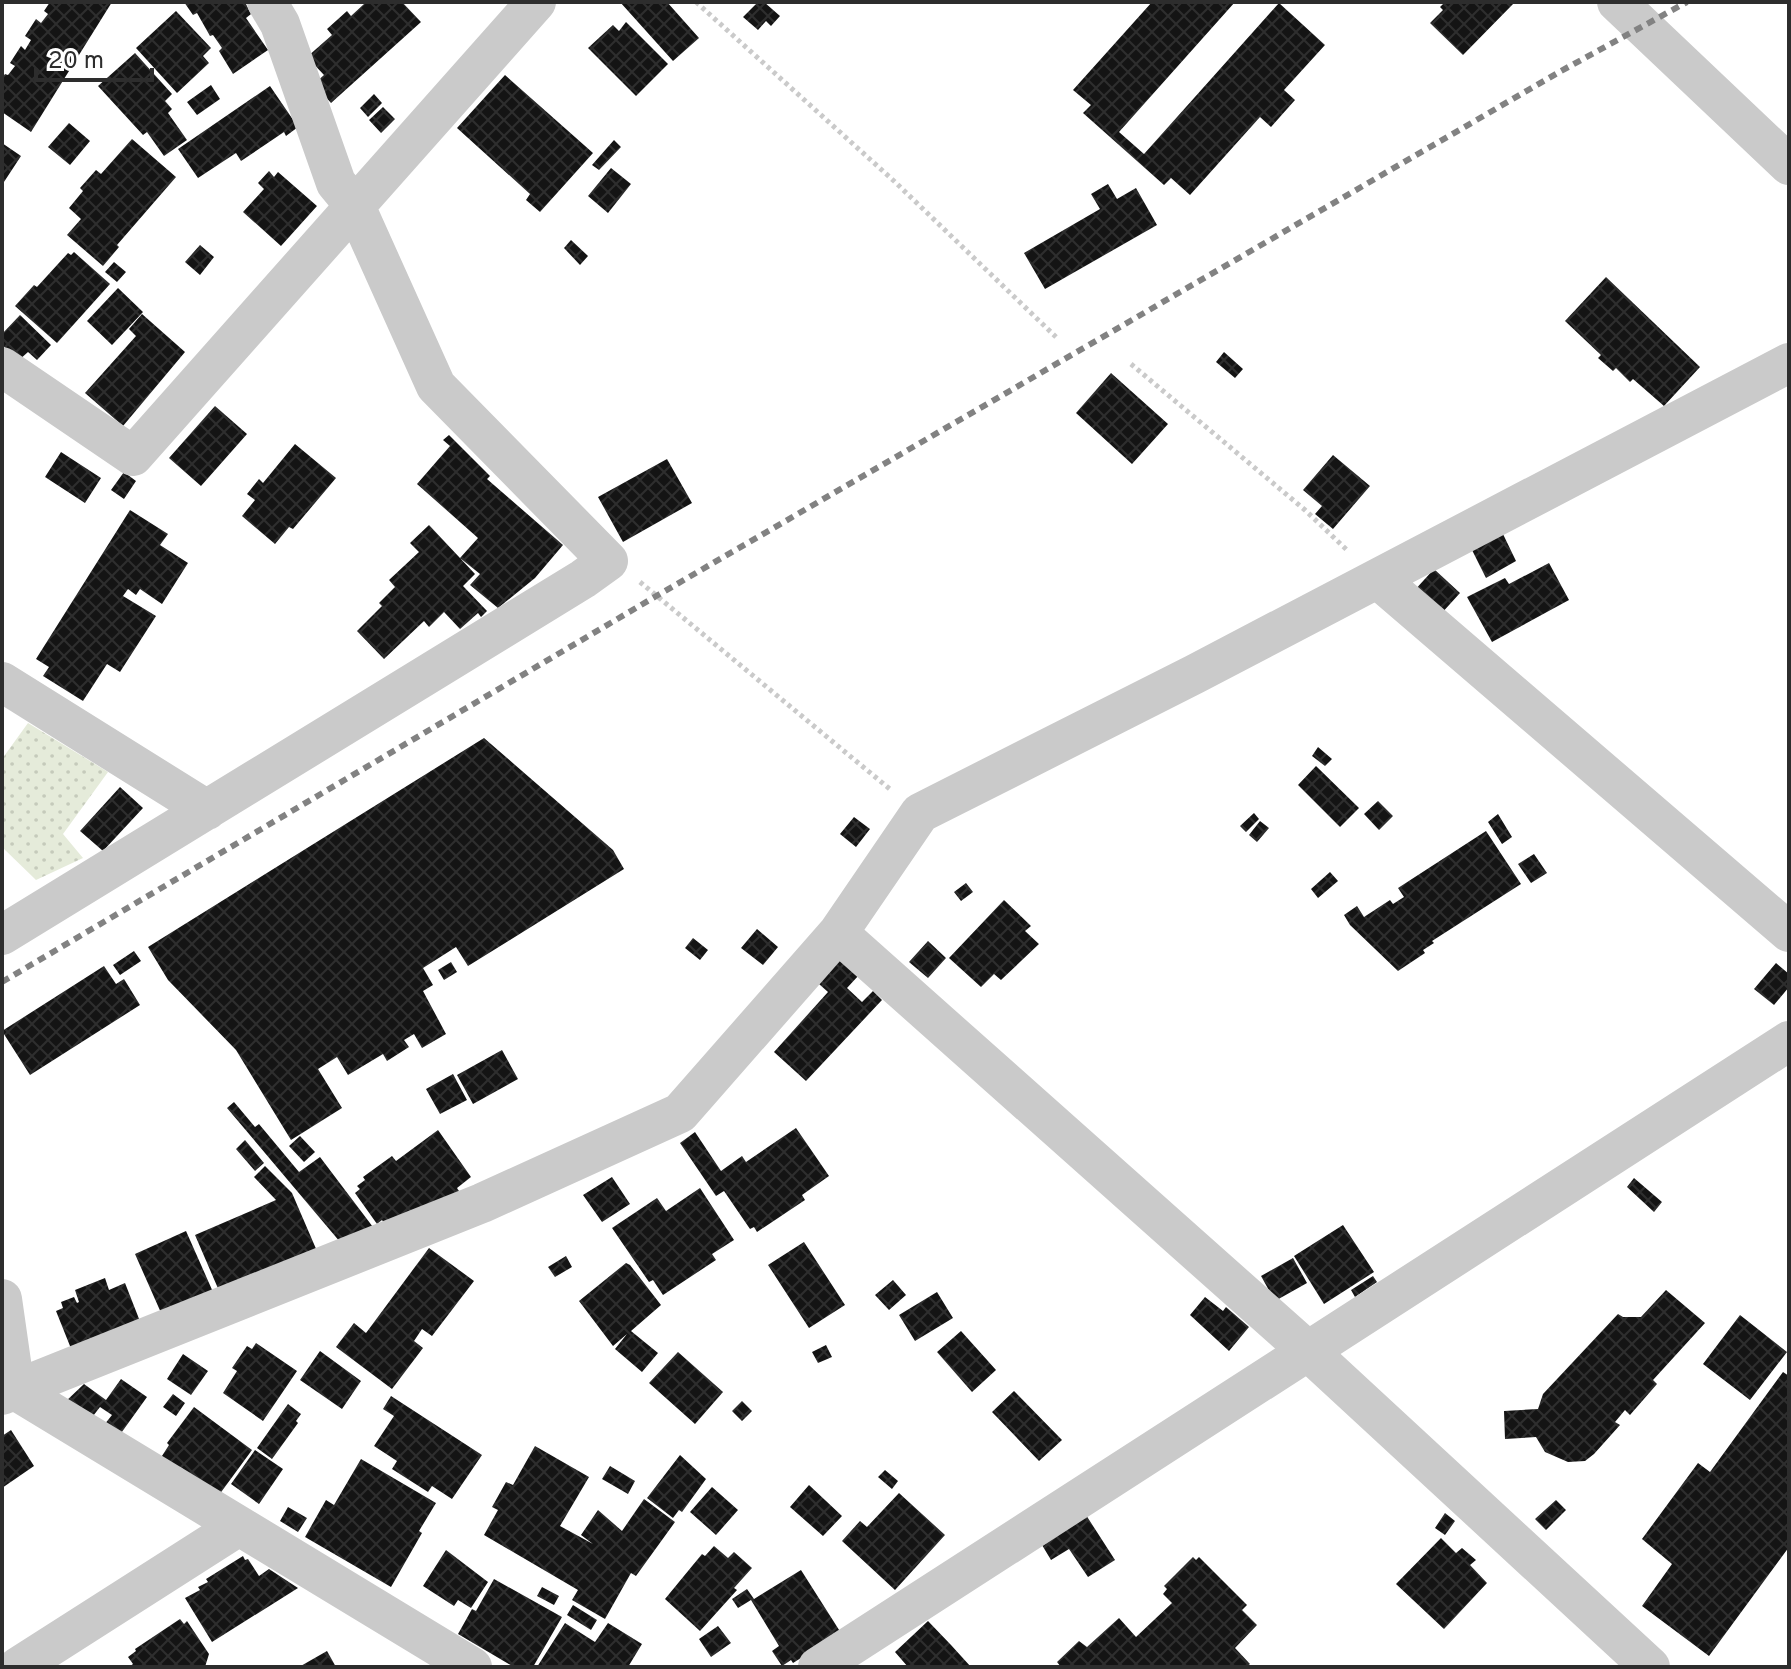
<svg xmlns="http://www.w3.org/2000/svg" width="1791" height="1669" font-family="Overpass,sans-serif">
<defs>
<pattern id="grass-dots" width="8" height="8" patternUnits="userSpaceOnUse" patternTransform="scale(2)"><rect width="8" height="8" fill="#e5ebda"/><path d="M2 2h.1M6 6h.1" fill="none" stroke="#c5cabb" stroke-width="1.8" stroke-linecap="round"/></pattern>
<pattern id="building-cross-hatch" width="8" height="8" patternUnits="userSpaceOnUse" patternTransform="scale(2)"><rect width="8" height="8" fill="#141414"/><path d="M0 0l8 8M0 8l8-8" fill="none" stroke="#2e2e2e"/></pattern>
</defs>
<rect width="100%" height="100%" fill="#fff"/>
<path fill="url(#grass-dots)" d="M28 723 108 772 63 834 83 858 36 880 2 847V759Z"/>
<path fill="url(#building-cross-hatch)" d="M50 2H112L31 132 2 112V78L5 74 8 75 15 66 10 63 21 46 25 50 31 40 25 36 36 19 41 23 48 14 44 11Z
M184 2H245L251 14 246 18 268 50 233 74 219 51 222 48 213 35 210 36 197 13 193 15Z
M362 2H402L421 22 331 103 314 84 324 75 307 57 332 35 327 29 347 11 351 16 364 4Z
M620 2H667L699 38 673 61Z
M758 2H764L780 16 771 26 766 21 758 30 743 17Z
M1152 2H1235L1119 132 1144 154 1279 3 1325 45 1284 90 1295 100 1271 127 1260 117 1190 195 1171 178 1164 185 1083 113 1091 105 1073 90Z
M1445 2H1515L1463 55 1430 23 1443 10 1440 7Z
M176 11 211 48 203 56 209 63 177 93 136 48Z
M626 22 668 64 636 96 588 48 613 25 619 31Z
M135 53 172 94 165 101 172 109 168 113 187 140 164 156 147 132 143 135 98 86Z
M505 75 593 153 540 212 526 200 530 194 457 128Z
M211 85 220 99 197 115 187 102Z
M270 86 298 127 286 136 284 132 241 161 236 153 198 178 178 149Z
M374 94 382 103 368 117 360 108Z
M383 107 395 119 381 133 369 120Z
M69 123 90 141 70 165 48 147Z
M132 139 176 177 117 245 119 247 103 266 67 235 81 219 69 208 83 191 80 188 96 170 101 174Z
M614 140 621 147 599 170 592 165Z
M2 143 21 156 2 185Z
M611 168 631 184 608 213 588 196Z
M269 171 274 177 278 172 317 206 281 246 243 212 264 189 258 183Z
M1108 184 1117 199 1136 188 1157 225 1045 289 1024 253 1100 209 1091 194Z
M571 240 588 256 580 265 564 248Z
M200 245 214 257 200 275 185 262Z
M74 252 110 284 57 343 15 306 34 285 37 287 68 253 71 255Z
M114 262 126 272 117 282 105 272Z
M1606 277 1700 367 1664 406 1633 379 1630 382 1616 368 1613 371 1598 358 1601 355 1565 321Z
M118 288 143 312 112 345 87 321Z
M142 314 185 352 123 426 85 393 136 336 129 329Z
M20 315 51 345 37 360 28 352 19 360 2 345V334Z
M1224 352 1243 369 1235 378 1216 362Z
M1111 373 1168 424 1132 464 1076 413Z
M215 406 247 434 201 486 169 458Z
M449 435 490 476 487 479 563 545 535 578 498 608 470 585 480 574 460 558 478 538 417 484 450 446 443 440Z
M295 444 336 478 293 529 289 527 275 544 242 516 255 500 247 494 259 479 263 483Z
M61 452 101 478 85 503 45 477Z
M1333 455 1370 486 1333 529 1315 514 1322 506 1303 490Z
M667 459 692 503 623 542 598 497Z
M124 472 136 481 124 499 111 490Z
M130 510 168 534 160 545 188 563 162 604 140 589 136 595 128 589 123 596 156 616 120 672 107 664 83 701 43 676 49 667 36 659Z
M429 525 475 574 463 586 487 611 481 617 478 613 460 629 444 612 429 627 424 621 384 659 357 631 382 606 379 603 395 587 389 580 419 552 410 543Z
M1502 532 1516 561 1486 578 1471 548Z
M1549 563 1569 600 1492 642 1467 597 1505 578 1509 584Z
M1434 569 1460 593 1440 615 1413 592Z
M484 738 613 850 624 869 468 966 456 947 423 968 433 985 423 991 446 1034 422 1048 414 1034 404 1040 409 1047 387 1061 383 1054 348 1075 337 1057 318 1069 342 1108 291 1140 236 1050 168 980 148 947Z
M1318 747 1332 759 1325 766 1312 756Z
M1316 766 1359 808 1340 827 1298 785Z
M120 787 143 808 103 851 80 831Z
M1378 801 1393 816 1379 830 1364 814Z
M1254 813 1259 819 1246 832 1240 826Z
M1498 814 1512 837 1502 844 1488 822Z
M854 817 870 829 856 847 840 834Z
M1260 821 1269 828 1257 842 1249 835Z
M1486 831 1521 884 1432 941 1434 943 1423 950 1425 953 1398 971 1350 925 1344 915 1357 906 1364 917 1390 900 1393 904 1404 897 1398 888Z
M1534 854 1547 873 1531 883 1518 864Z
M1330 872 1338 881 1318 898 1311 889Z
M966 883 973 892 961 901 954 892Z
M1004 900 1031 926 1025 931 1039 944 1001 980 994 974 981 987 949 958Z
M757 929 778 947 763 965 741 948Z
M693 938 708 950 700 960 685 948Z
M928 941 946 958 928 978 909 962Z
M134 951 141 961 120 975 113 965Z
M833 952 859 975 847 988 862 1002 873 991 882 1000 806 1081 774 1052 828 992 810 976Z
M451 962 457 972 444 980 438 970Z
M1776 963 1789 974V987L1774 1005 1754 989Z
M104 966 116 984 124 979 140 1005 30 1075 2 1031Z
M502 1050 518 1079 473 1104 457 1075Z
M453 1074 467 1100 440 1114 426 1089Z
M234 1102 255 1127 259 1124 299 1172 320 1157 379 1235 346 1249 227 1108Z
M796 1128 829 1176 802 1195 805 1200 757 1232 754 1227 750 1229 724 1191 716 1196 680 1143 695 1132 721 1171 742 1156 746 1162Z
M438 1130 471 1177 457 1188 463 1197 386 1226 382 1220 377 1224 355 1193 360 1189 357 1186 365 1180 363 1177 392 1156 396 1161Z
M300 1136 315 1152 304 1162 289 1146Z
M245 1140 264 1163 255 1171 236 1149Z
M265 1166 292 1193 320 1258 223 1300 195 1235 276 1200 254 1177Z
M612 1177 630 1204 602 1222 583 1195Z
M1634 1178 1662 1202 1654 1212 1627 1187Z
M700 1188 734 1240 712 1254 716 1260 663 1295 653 1280 649 1282 612 1228 657 1198 666 1211Z
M1343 1225 1374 1272 1324 1304 1294 1256Z
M186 1231 217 1301 166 1324 135 1254Z
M804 1242 845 1305 809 1328 768 1265Z
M429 1248 474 1281 432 1336 422 1329 414 1341 423 1348 392 1389 336 1347 354 1323 366 1333Z
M566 1256 572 1267 555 1277 548 1267Z
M1293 1258 1307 1283 1275 1301 1261 1276Z
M626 1263 630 1265 661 1305 631 1331 658 1353 642 1372 615 1349 627 1334 613 1346 579 1301Z
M1373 1276 1377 1282 1355 1297 1351 1290Z
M105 1278 109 1290 125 1283 143 1329 74 1356 56 1311 63 1308 61 1302 74 1297 77 1303 79 1302 75 1290Z
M893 1280 906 1295 889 1310 875 1295Z
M1666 1290 1705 1323 1653 1380 1657 1384 1630 1415 1625 1410 1615 1422 1620 1425 1594 1454 1585 1461 1568 1462 1545 1452 1536 1437 1505 1439 1504 1411 1538 1409 1543 1394 1618 1314 1623 1317H1641Z
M937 1292 953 1318 915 1341 899 1315Z
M1205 1297 1223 1311 1226 1307 1249 1327 1229 1351 1190 1315Z
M1740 1315 1787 1352 1750 1400 1703 1364Z
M961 1331 996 1370 972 1392 937 1352Z
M256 1343 297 1371 263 1421 223 1393 237 1371 232 1368 247 1346 252 1349Z
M826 1345 832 1357 818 1363 812 1352Z
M320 1351 361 1381 342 1409 300 1380Z
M678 1352 723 1392 695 1424 649 1383Z
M183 1354 208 1371 191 1395 167 1379Z
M1783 1372 1789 1376V1547L1709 1656 1642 1606 1672 1564 1642 1539 1698 1463 1710 1472Z
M121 1379 147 1397 119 1436 104 1425 112 1415 100 1407 90 1420 64 1403 84 1384 106 1400Z
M1014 1391 1062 1440 1039 1461 992 1412Z
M173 1394 185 1403 176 1416 163 1407Z
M391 1396 482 1455 452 1499 432 1486 428 1492 392 1469 397 1461 374 1446 394 1416 383 1409Z
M742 1401 752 1411 742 1421 732 1411Z
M288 1404 301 1414 296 1421 298 1423 272 1459 257 1448Z
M194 1407 252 1450 219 1495 180 1467 177 1472 160 1459 169 1445 167 1443Z
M11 1430 34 1466 2 1488V1436Z
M535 1446 589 1477 560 1526 593 1544 581 1535 598 1510 622 1531 644 1499 675 1522 636 1576 631 1573 605 1619 572 1600 578 1590 484 1535 498 1510 492 1507 506 1482 513 1485Z
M255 1450 283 1469 259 1504 231 1484Z
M680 1455 706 1479 682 1512 679 1510 673 1518 647 1498Z
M361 1459 436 1503 419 1531 422 1533 391 1587 305 1537 326 1500 334 1505Z
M610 1466 635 1481 628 1494 602 1479Z
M885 1470 898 1481 892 1489 878 1477Z
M809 1485 842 1516 823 1536 790 1507Z
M712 1487 738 1510 716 1535 690 1512Z
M899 1493 945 1535 895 1590 842 1541 860 1521 867 1527Z
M1556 1500 1566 1510 1546 1530 1535 1519Z
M288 1507 307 1518 298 1532 280 1521Z
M1445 1513 1455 1521 1445 1535 1435 1528Z
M1086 1515 1115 1560 1088 1577 1069 1549 1051 1560 1042 1545Z
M1441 1538 1456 1553 1462 1548 1476 1560 1470 1565 1487 1583 1444 1629 1396 1584Z
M714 1546 728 1558 734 1552 752 1568 734 1588 737 1590 700 1631 665 1599 702 1554 705 1556Z
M446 1550 488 1582 471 1608 458 1600 454 1606 423 1586Z
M243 1556 245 1560 248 1559 259 1576 269 1569 298 1588 212 1642 185 1598 200 1590 198 1587 208 1582 206 1579Z
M1193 1557 1196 1560 1199 1557 1247 1605 1242 1610 1257 1625 1235 1648 1250 1664 1246 1667H1061L1057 1662 1079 1641 1087 1647 1119 1618 1136 1637 1172 1603 1163 1594 1167 1589 1164 1586Z
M801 1570 841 1633 793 1663 791 1660 782 1666 772 1651 779 1646 751 1600 738 1608 732 1599 747 1589 754 1599Z
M494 1579 562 1617 533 1667H514L458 1634 472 1609 476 1611Z
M542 1587 559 1596 554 1605 537 1596Z
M573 1605 597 1620 591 1630 567 1615Z
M180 1619 184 1624 187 1621 209 1654 205 1667H129L133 1664 128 1657 136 1651 135 1649Z
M928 1621 951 1645 971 1667H908L895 1652Z
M565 1623 595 1642 608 1623 642 1644 628 1667H537Z
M718 1626 731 1643 711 1657 699 1639Z
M327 1651 336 1667H299Z"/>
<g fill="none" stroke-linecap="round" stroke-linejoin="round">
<path stroke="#cacaca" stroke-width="5" stroke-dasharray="4 4" stroke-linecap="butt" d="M696 2 894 181 1056 337
M1131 364 1305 510 1348 551
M640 582 891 790"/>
<path stroke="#cacaca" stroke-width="40" d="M1617 2 1789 165
M2 367 133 456 536 2
M1378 579 1789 932
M2 682 207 810
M838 933 1309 1352 1650 1667
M2 935 583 579 608 561 436 386 355 206 336 183 280 24 267 2
M2 1299 15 1390
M15 1390 472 1667
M2 1395 482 1203 680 1113 838 933 920 813 1195 674 1789 363
M18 1667 239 1526
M818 1667 1789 1041"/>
<path stroke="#828282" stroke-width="6" stroke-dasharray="8 6" stroke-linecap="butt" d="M2 982 658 595 1561 71 1687 2"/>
</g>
<rect width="1791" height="1669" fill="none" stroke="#2d2d2d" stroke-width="8"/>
<path d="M36 68v12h116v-12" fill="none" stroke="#2d2d2d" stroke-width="4"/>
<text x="48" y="68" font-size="24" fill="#2d2d2d" stroke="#ffffff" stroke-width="6" paint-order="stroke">20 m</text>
</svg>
